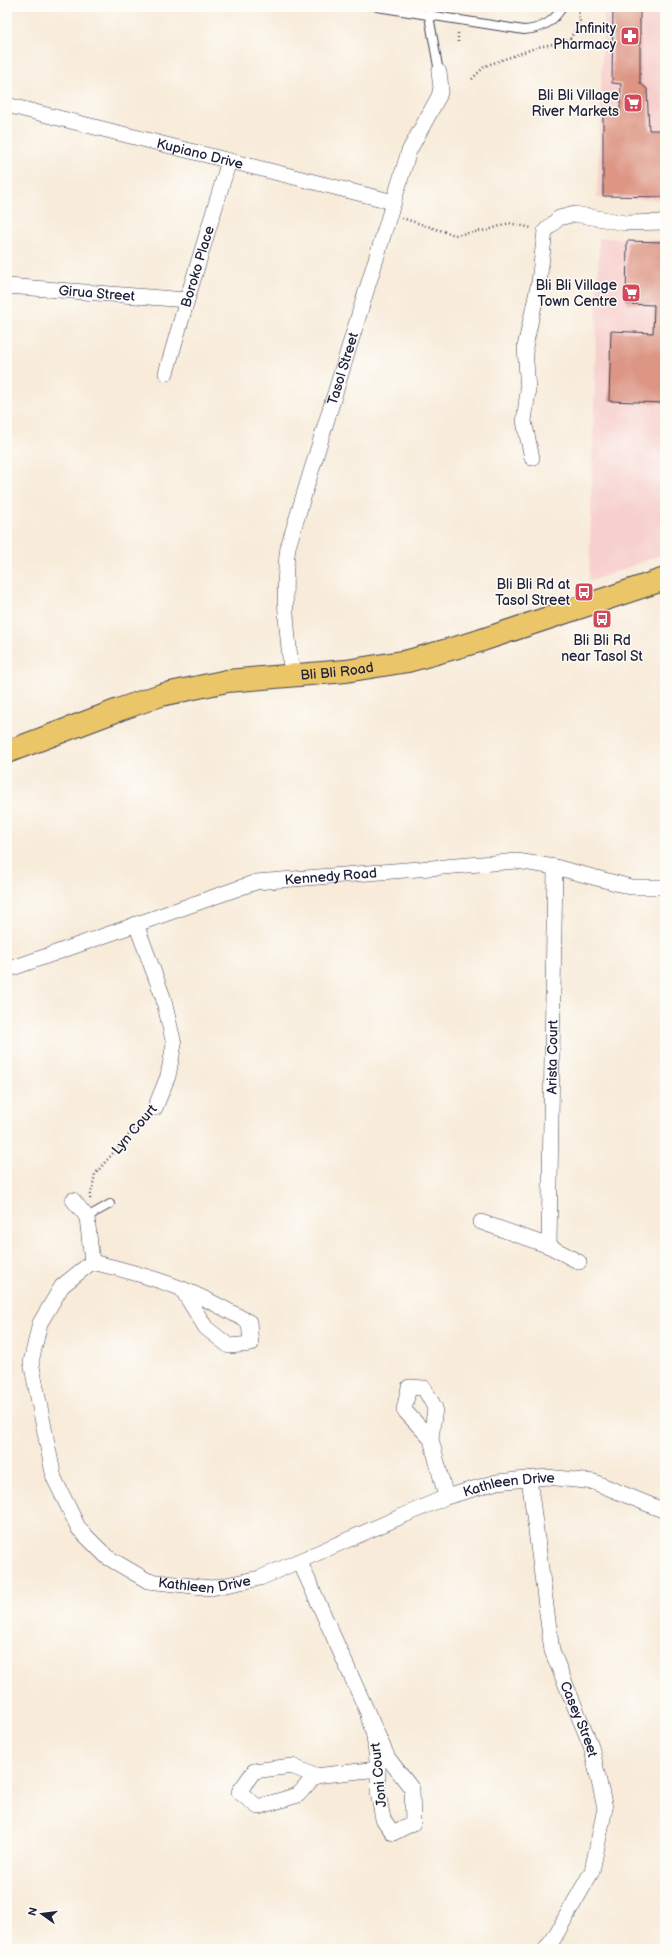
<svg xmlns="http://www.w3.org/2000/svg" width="672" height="1956" font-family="'Balsamiq Sans',sans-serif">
<rect width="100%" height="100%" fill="#fdfcf7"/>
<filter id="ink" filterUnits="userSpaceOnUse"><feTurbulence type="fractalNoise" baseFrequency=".025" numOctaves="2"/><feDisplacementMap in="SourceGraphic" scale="8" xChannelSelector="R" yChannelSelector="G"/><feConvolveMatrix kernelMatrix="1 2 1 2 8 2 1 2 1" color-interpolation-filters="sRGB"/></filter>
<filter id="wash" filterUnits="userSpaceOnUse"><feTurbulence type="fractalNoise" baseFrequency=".012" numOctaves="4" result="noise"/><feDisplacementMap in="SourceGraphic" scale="16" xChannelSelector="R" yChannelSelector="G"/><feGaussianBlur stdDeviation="0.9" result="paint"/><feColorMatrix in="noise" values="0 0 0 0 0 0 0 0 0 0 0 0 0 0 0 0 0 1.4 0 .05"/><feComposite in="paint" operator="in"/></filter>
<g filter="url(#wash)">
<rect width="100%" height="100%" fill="#f8ebd9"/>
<path fill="#f7d0ce" d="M604 7H665V200L597 198Z
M599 238 665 240V553L589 582Z"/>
<g id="blocks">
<path fill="#dd9584" d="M613 7H640V83L647 89 649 130H665V197L603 196V113L620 112 621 84 612 83Z
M627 241 665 242V403L609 401 611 331 653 333 654 305 626 304Z"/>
</g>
</g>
<g filter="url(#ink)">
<use href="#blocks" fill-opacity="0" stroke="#424053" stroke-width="1"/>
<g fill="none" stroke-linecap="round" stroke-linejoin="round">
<g stroke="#424053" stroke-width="10">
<path id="lane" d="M377 7 524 30C541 29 554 22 562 7
M431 7 429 16 439 72
M87 1217 110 1204"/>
</g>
<g stroke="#424053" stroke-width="16">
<g id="street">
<path id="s1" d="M7 105 394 202"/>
<path id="s2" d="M7 286 187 300"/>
<path id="s3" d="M166 373 187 300 229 161"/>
<path d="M532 458 524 421 528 391 525 347 539 282 545 231 559 218 575 214 625 223 665 222"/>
<path id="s4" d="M292 676C287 632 282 591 288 547L409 151 439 96 441 88 439 72"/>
<path d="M136 924 163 997 174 1044 168 1076 155 1108"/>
<path id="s5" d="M7 970 256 882 517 861 555 867 631 887H665"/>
<path d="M73 1200 87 1217 92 1262"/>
<path id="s6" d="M481 1222 549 1246 555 867"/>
<path d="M549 1246 579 1262"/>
<path id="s7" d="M181 1288 206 1328 229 1346 251 1344 249 1322C227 1310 204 1297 180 1288 151 1277 122 1269 92 1262L62 1286 40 1323 31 1362 54 1478 79 1529 107 1557 148 1581 211 1588 260 1578 446 1497 497 1482 547 1477 594 1482 665 1511"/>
<path d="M431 1439 435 1408 424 1388 409 1387 404 1410 431 1439 446 1497"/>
<path id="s8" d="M529 1478 552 1651 591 1746 605 1808 592 1871 554 1938 546 1949"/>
<path d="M300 1562 388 1758 412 1789 413 1823 393 1833 383 1819 378 1793V1769L374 1736 368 1716"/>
<path d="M315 1776 298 1795 258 1807 239 1792 254 1771 292 1766 315 1776 378 1769"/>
</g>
</g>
<g stroke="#424053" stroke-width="24">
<g id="primary">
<path id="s9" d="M7 752 121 709 161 695 227 681 346 671 408 661 476 642 665 579"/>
</g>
</g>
<path stroke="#424053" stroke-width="2.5" stroke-dasharray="1 3" stroke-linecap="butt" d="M458 42V31
M472 79 485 66 538 47 559 43 570 39 580 22 578 7
M402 218 455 235 488 230 509 223 532 228
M90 1199 95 1174 145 1116"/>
<use href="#lane" stroke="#fff" stroke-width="8"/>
<use href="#street" stroke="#fff" stroke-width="15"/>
<use href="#primary" stroke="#ebc669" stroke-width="22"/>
</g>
</g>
<defs>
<g id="pharmacy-square" transform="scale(1)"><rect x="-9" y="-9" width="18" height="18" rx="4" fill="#d1495b" stroke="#fdfcf7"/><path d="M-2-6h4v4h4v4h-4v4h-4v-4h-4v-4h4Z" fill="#fff"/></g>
<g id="supermarket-square" transform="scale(1)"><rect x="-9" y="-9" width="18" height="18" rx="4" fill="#d1495b" stroke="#fdfcf7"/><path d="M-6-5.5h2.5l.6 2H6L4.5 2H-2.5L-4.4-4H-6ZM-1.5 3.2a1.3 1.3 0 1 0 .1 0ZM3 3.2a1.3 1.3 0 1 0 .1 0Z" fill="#fff"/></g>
<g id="bus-square" transform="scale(1)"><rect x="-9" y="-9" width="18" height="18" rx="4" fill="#d1495b" stroke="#fdfcf7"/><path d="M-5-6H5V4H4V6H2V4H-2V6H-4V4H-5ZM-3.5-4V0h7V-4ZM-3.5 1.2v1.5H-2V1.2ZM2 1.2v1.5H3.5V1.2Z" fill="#fff"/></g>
</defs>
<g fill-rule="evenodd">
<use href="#pharmacy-square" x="630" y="36"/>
<use href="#supermarket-square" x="633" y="103"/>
<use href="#supermarket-square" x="631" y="293"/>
<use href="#bus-square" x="584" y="592"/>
<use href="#bus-square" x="602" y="619"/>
</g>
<g text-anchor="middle" stroke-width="3" stroke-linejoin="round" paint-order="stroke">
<g font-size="14" fill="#22223b" stroke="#fdfcf7" text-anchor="end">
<text x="616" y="33">Infinity<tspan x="616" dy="16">Pharmacy</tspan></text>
<text x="619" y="100">Bli Bli Village<tspan x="619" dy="16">River Markets</tspan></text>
<text x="617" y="290">Bli Bli Village<tspan x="617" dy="16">Town Centre</tspan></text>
<text x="570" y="589">Bli Bli Rd at<tspan x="570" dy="16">Tasol Street</tspan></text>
<text x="602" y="645" text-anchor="middle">Bli Bli Rd<tspan x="602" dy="16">near Tasol St</tspan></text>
</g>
<g font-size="14" fill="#22223b" stroke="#fdfcf7">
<text dy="5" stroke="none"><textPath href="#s1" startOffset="199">Kupiano Drive</textPath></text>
<text dy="5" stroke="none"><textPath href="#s3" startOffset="111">Boroko Place</textPath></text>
<text dy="5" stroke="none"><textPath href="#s2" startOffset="90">Girua Street</textPath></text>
<text dy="5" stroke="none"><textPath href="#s4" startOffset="316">Tasol Street</textPath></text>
<text dy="5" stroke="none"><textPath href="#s9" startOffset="342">Bli Bli Road</textPath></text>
<text dy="5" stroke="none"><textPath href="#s5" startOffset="339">Kennedy Road</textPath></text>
<text dy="5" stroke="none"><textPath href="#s6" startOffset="261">Arista Court</textPath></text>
<text transform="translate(134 1129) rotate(-49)" y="5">Lyn Court</text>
<text dy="5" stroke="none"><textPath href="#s7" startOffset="1054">Kathleen Drive</textPath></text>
<text dy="5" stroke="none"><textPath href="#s7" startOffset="730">Kathleen Drive</textPath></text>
<text dy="5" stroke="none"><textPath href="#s8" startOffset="248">Casey Street</textPath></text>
<text transform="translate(378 1775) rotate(-96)" y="5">Joni Court</text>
</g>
</g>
<rect width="672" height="1956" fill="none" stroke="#fdfcf7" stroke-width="24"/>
<g transform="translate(42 1914) rotate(284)" stroke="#fdfcf7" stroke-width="3" paint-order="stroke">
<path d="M0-3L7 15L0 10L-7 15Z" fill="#22223b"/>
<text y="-6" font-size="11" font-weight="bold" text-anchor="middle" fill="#22223b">N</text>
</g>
</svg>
